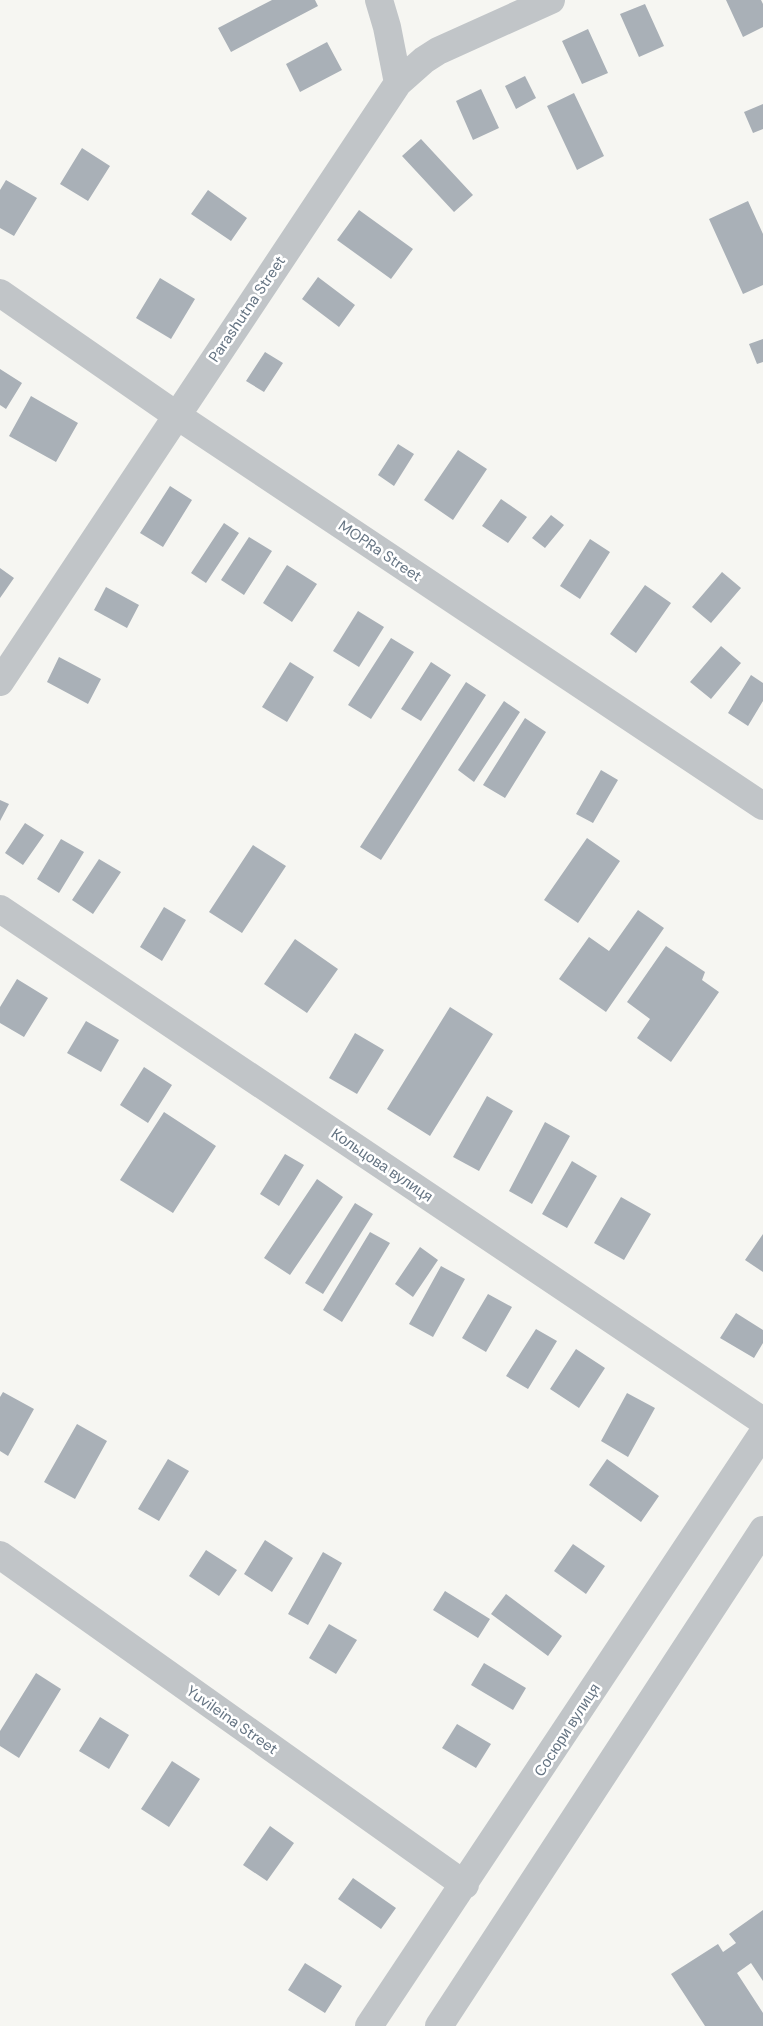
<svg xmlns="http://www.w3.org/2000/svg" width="763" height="2026" font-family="'DM Sans',sans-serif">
<rect width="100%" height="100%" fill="#f6f6f2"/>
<path fill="#a9b0b7" d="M272 0H315L318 6 231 52 218 28Z
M726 0H761L763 4V27L743 37Z
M645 4 664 46 639 57 620 14Z
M588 29 608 73 582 84 562 41Z
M327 42 342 70 300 92 286 64Z
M525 76 536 98 516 109 505 86Z
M481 89 499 128 473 140 456 101Z
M574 93 604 156 577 170 547 106Z
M763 104V129L753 133 744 112Z
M421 139 473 195 454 212 402 156Z
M82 148 110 166 88 201 60 184Z
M6 180 37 198 14 236 0 228V190Z
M208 190 247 218 231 241 191 214Z
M748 201 763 234V285L743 294 709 219Z
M359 210 413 249 391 279 337 240Z
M318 277 355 305 339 327 302 299Z
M160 278 195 299 171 339 136 318Z
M763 339V362L757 364 749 344Z
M265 352 283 363 264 392 246 381Z
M0 369 22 383 6 409 0 405Z
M31 396 78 423 56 462 9 436Z
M398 444 414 454 394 486 378 475Z
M458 450 487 469 453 520 424 500Z
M170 486 192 500 163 547 140 533Z
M501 499 527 517 508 543 482 526Z
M551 515 564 525 545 548 532 538Z
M224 523 239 533 206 583 191 573Z
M249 537 272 551 244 595 221 580Z
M590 539 610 552 580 599 560 586Z
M287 565 317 584 292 622 263 603Z
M0 568 14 578 0 598Z
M722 572 741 588 711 623 692 607Z
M645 585 671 603 636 653 610 634Z
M106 587 139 605 127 628 94 610Z
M358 611 384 627 359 667 333 651Z
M391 638 414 652 371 719 348 705Z
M721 646 741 663 711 699 690 682Z
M59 657 101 679 88 704 47 682Z
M290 662 314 677 287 722 262 707Z
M431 662 451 675 421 721 401 709Z
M751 675 763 683V701L748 726 728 713Z
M466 682 486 695 381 860 360 847Z
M504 701 520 712 474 782 458 770Z
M525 718 546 732 505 798 483 785Z
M601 770 618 780 593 823 576 814Z
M0 800 9 804 0 821Z
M25 823 44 835 23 865 5 853Z
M587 838 620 861 578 923 544 900Z
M61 839 84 852 59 893 37 879Z
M253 845 286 866 242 933 209 912Z
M99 859 121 872 93 914 72 900Z
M164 907 186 920 162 961 140 947Z
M638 910 664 928 606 1012 559 979 589 937 609 951Z
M295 939 338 969 307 1013 264 984Z
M666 946 705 972 702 980 719 992 671 1062 637 1038 650 1019 627 1002Z
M17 979 48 998 24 1037 0 1023V1007Z
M450 1007 493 1034 430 1136 387 1109Z
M86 1021 119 1040 101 1072 67 1053Z
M355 1033 384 1050 357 1094 329 1078Z
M144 1067 172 1085 148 1123 120 1105Z
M487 1096 513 1111 479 1171 453 1157Z
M164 1112 216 1146 173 1213 120 1180Z
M545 1122 570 1136 532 1204 509 1191Z
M285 1154 304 1165 279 1206 260 1194Z
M572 1161 597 1176 567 1228 542 1214Z
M317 1179 343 1197 290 1275 264 1258Z
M621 1197 651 1214 624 1260 594 1243Z
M355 1203 373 1214 323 1294 305 1283Z
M370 1232 390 1243 342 1322 323 1310Z
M763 1234V1272L745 1260Z
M420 1247 438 1260 413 1297 395 1284Z
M441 1266 465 1279 433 1337 409 1324Z
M488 1294 512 1307 486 1352 462 1338Z
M736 1313 763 1330V1343L754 1358 720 1338Z
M536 1329 557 1341 528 1389 506 1376Z
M576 1349 605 1368 579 1408 550 1389Z
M3 1392 34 1409 8 1456 0 1451V1397Z
M627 1393 655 1408 628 1457 601 1441Z
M77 1424 107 1441 75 1499 44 1482Z
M168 1459 189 1471 159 1521 138 1509Z
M607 1459 659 1496 641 1522 589 1485Z
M265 1540 293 1558 272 1592 244 1574Z
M573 1544 605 1566 586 1594 554 1571Z
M206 1550 237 1570 219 1596 189 1576Z
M323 1552 342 1563 308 1625 288 1614Z
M445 1591 490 1619 478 1638 433 1610Z
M506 1594 562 1636 548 1656 491 1614Z
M329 1624 357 1640 336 1674 309 1658Z
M484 1663 526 1688 513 1710 471 1685Z
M36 1673 61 1689 19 1758 0 1746V1731Z
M100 1717 129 1735 109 1769 79 1751Z
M457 1724 491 1744 476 1768 442 1748Z
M172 1761 200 1779 169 1827 141 1809Z
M270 1826 294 1843 267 1881 243 1865Z
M353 1878 396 1908 381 1929 338 1899Z
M763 1910V1981L751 1963 737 1973 763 2013V2026H705L671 1974 718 1944 723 1952 736 1943 729 1934Z
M305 1963 342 1986 325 2013 288 1990Z"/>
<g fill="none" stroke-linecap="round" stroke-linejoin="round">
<path stroke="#c1c5c8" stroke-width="28" d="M379 0 387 27 398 83
M0 293 176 415 763 806
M0 682 398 83 424 60 438 51 551 0
M0 909 763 1421
M0 1555 465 1885
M369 2026 763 1433
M439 2026 763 1530"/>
</g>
<g text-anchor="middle" stroke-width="5" stroke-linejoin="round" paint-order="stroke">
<g font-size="15" fill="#657483" stroke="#fff">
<text transform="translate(247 309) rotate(-56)" y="5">Parashutna Street</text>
<text transform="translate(380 551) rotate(34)" y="5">MOPRa Street</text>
<text transform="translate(382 1165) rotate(34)" y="5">Кольцова вулиця</text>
<text transform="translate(232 1720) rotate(35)" y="5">Yuvileina Street</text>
<text transform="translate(567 1730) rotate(-57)" y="5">Сосюри вулиця</text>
</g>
</g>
</svg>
